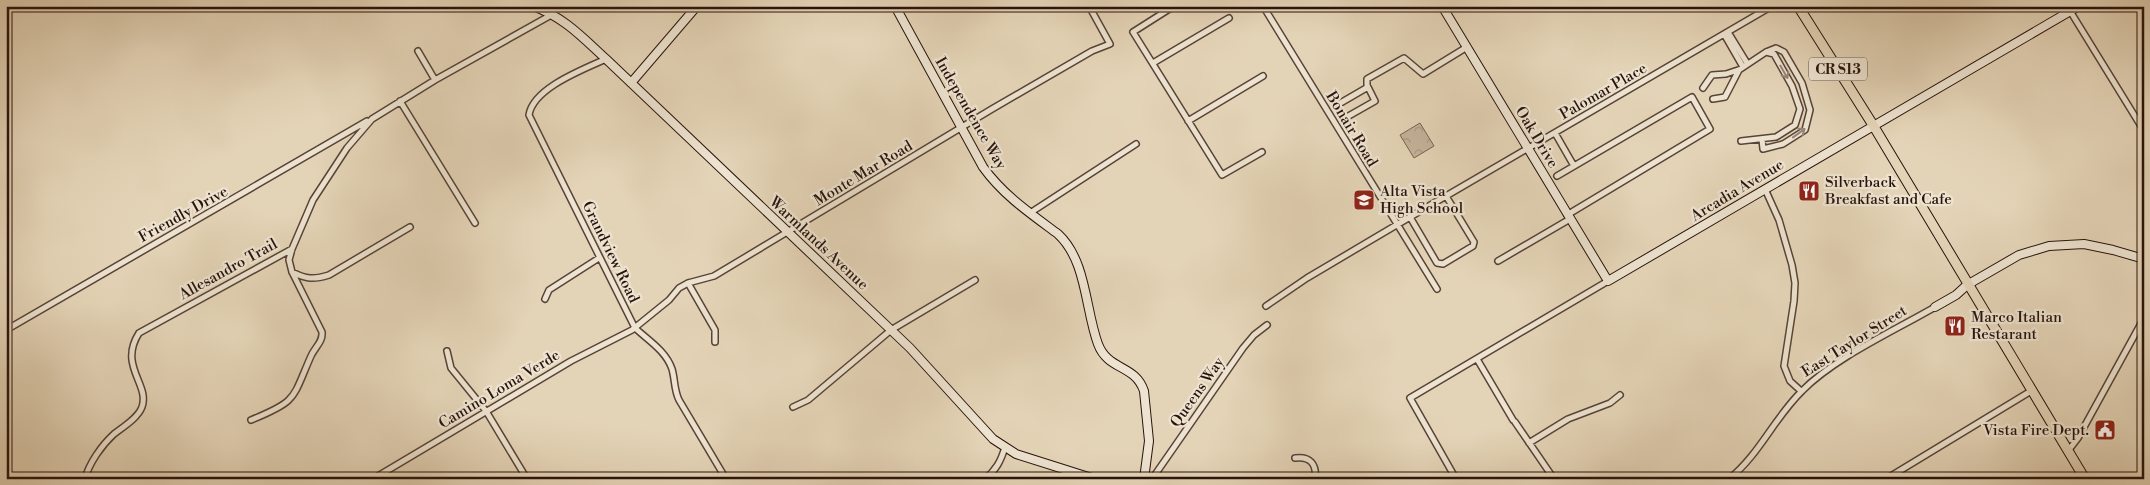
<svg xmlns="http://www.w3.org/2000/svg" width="2150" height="485" font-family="'Libre Bodoni',serif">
<defs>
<pattern id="park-crowns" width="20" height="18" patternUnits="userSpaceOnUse" patternTransform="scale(1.25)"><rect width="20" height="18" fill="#c4b39a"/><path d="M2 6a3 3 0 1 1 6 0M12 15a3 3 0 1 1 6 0" fill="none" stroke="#a89984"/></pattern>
</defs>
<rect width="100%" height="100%" fill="#e4d4b7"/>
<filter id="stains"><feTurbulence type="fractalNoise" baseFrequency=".004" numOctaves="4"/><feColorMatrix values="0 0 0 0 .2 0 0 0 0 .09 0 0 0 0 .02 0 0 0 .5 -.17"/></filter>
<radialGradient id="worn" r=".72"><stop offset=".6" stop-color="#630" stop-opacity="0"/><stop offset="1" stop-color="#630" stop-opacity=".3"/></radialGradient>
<path fill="url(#park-crowns)" stroke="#766353" d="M1420 123 1434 146 1414 158 1400 135Z"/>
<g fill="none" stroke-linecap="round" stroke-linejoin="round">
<g stroke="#574337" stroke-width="8">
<path id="street" d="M1174 6 1133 32 1222 175 1262 152
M1263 6 1437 289
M2067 6 2144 131
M1728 32 1747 63
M1724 34 1743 67
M418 51 435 80
M606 59C584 69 533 88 529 115L632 322 635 328C648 340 666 351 672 369 675 379 674 390 679 400L726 479
M1153 63 1229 18
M1368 87 1337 105 1345 118 1375 101 1367 85V79L1404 58 1423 74 1467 47
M1703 88 1712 75 1726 74 1738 70
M1713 99 1725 97 1739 70 1766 52
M400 101 475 223
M1188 121 1263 76
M1555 133 1574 166
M1741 141 1776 137 1795 125 1800 109 1792 86 1774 54 1766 52 1776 48 1784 52 1802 83 1810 110 1805 130 1783 144 1763 149 1762 139
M1557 176 1692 97 1710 129 1567 215
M1765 189 1779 220 1792 265 1795 283 1794 301 1784 366 1790 381 1801 391
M1030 213 1136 144
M1410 217 1437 263 1443 264 1473 246 1474 242 1446 196
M1498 261 1570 219
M292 272C306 279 313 280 329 275L410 227
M688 283 715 330V342
M545 299 549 290 599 258
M1266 306 1307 278 1410 217 1772 6
M6 330 367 121
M447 351 451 368 486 411 527 479
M1477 359 1513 420
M793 407 808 400 891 330 975 280
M251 420C298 401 292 399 311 356 315 347 323 342 322 332L292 272 289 260 292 249 313 200 347 148 372 119 435 80 553 14
M1515 422 1554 479
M1529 443 1568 419 1610 403 1620 395
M2068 451 2078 438 2144 318
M1295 458C1310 456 1317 464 1315 479
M378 476 571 361 632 330 669 300 679 288 688 283 714 276 992 109 1092 51 1110 44 1089 6
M85 479C89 463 102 445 114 434 123 427 138 418 142 407 150 384 118 366 139 333L292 249
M985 479C996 470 1001 461 1005 447
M1152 479 1243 348 1254 335 1267 325
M1456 479 1410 398 1608 281
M1729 479C1760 454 1774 418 1802 391 1834 358 1894 331 1935 307
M1886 479 2031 391"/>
</g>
<g stroke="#28130c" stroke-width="10">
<path id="secondary" d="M533 6C565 18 581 36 606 59L910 348 993 439 1016 454 1095 479
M895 6 983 167C1003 195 1031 214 1058 234 1087 261 1085 309 1098 344 1108 371 1135 364 1144 391L1149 441 1144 479
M1442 6 1608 281 2079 6
M631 83 697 6
M1935 307 1956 295 1967 285 2019 255 2049 246 2084 244 2113 250 2144 259"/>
</g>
<g stroke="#28130c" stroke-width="11">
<path id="primary" d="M1798 6 1873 125 2085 479"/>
</g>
<use href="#street" stroke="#ede3d0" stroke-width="5"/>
<use href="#secondary" stroke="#ede3d0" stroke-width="8"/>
<use href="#primary" stroke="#e4d4b7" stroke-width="9"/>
</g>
<defs><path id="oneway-shaft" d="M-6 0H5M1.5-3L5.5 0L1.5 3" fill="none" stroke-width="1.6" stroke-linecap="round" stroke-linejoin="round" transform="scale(1.25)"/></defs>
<g stroke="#948578">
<use href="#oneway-shaft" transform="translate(1784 72) rotate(60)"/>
<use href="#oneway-shaft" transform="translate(1799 133) rotate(-36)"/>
</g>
<defs>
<g id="restaurant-square" transform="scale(1.125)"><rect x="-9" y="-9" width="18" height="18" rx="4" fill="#8f2418" stroke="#ede3d0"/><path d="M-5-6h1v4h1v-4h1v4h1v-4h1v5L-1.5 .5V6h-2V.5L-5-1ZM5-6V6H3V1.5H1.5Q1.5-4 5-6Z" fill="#fff"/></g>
<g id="school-square" transform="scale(1.125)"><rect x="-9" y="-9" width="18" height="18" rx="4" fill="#8f2418" stroke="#ede3d0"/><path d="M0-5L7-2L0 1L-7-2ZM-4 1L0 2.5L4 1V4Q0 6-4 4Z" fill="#fff"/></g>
<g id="civic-square" transform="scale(1.125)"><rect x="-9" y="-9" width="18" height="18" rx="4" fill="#8f2418" stroke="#ede3d0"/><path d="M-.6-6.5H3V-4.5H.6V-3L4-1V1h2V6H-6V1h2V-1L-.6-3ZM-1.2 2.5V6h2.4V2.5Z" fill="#fff"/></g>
</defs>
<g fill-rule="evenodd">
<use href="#restaurant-square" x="1809" y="191"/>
<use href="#school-square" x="1364" y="200"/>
<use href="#restaurant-square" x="1955" y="326"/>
<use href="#civic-square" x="2105" y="430"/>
</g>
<g text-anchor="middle" stroke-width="4.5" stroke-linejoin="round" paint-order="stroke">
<rect fill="#ede3d0" stroke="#635147" stroke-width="1" x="1809" y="57.5" width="58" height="23" rx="4"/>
<g font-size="14" font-weight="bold" fill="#28130c">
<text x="1838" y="74">CR S13</text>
</g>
<g font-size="15" fill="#28130c" stroke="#ede3d0">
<text transform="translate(1603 91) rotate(-30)" y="5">Palomar Place</text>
<text transform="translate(971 113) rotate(60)" y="5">Independence Way</text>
<text transform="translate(1352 129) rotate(59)" y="5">Bonair Road</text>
<text transform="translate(1537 137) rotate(59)" y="5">Oak Drive</text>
<text transform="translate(863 173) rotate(-31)" y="5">Monte Mar Road</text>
<text transform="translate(1737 190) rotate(-31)" y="5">Arcadia Avenue</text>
<text transform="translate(183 214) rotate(-29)" y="5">Friendly Drive</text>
<text transform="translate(819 243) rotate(43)" y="5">Warmlands Avenue</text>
<text transform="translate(611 252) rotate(64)" y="5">Grandview Road</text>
<text transform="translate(228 269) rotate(-29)" y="5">Allesandro Trail</text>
<text transform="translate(1854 341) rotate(-32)" y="5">East Taylor Street</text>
<text transform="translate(499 389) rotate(-31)" y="5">Camino Loma Verde</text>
<text transform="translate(1197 392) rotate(-55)" y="5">Queens Way</text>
</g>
<g font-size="15" fill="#28130c" stroke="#ede3d0" text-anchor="start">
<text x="1825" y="187">Silverback<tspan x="1825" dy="17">Breakfast and Cafe</tspan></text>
<text x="1380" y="196">Alta Vista<tspan x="1380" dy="17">High School</tspan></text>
<text x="1971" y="322">Marco Italian<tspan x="1971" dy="17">Restarant</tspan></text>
<text x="2089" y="435" text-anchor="end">Vista Fire Dept.</text>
</g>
</g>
<rect width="2150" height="485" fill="none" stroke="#e4d4b7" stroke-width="25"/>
<rect x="8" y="8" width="2135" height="470" fill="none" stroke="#28130c" stroke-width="2.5"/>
<rect x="12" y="12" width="2125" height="460" fill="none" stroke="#28130c"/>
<rect width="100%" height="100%" filter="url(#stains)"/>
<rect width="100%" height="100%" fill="url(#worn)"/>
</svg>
